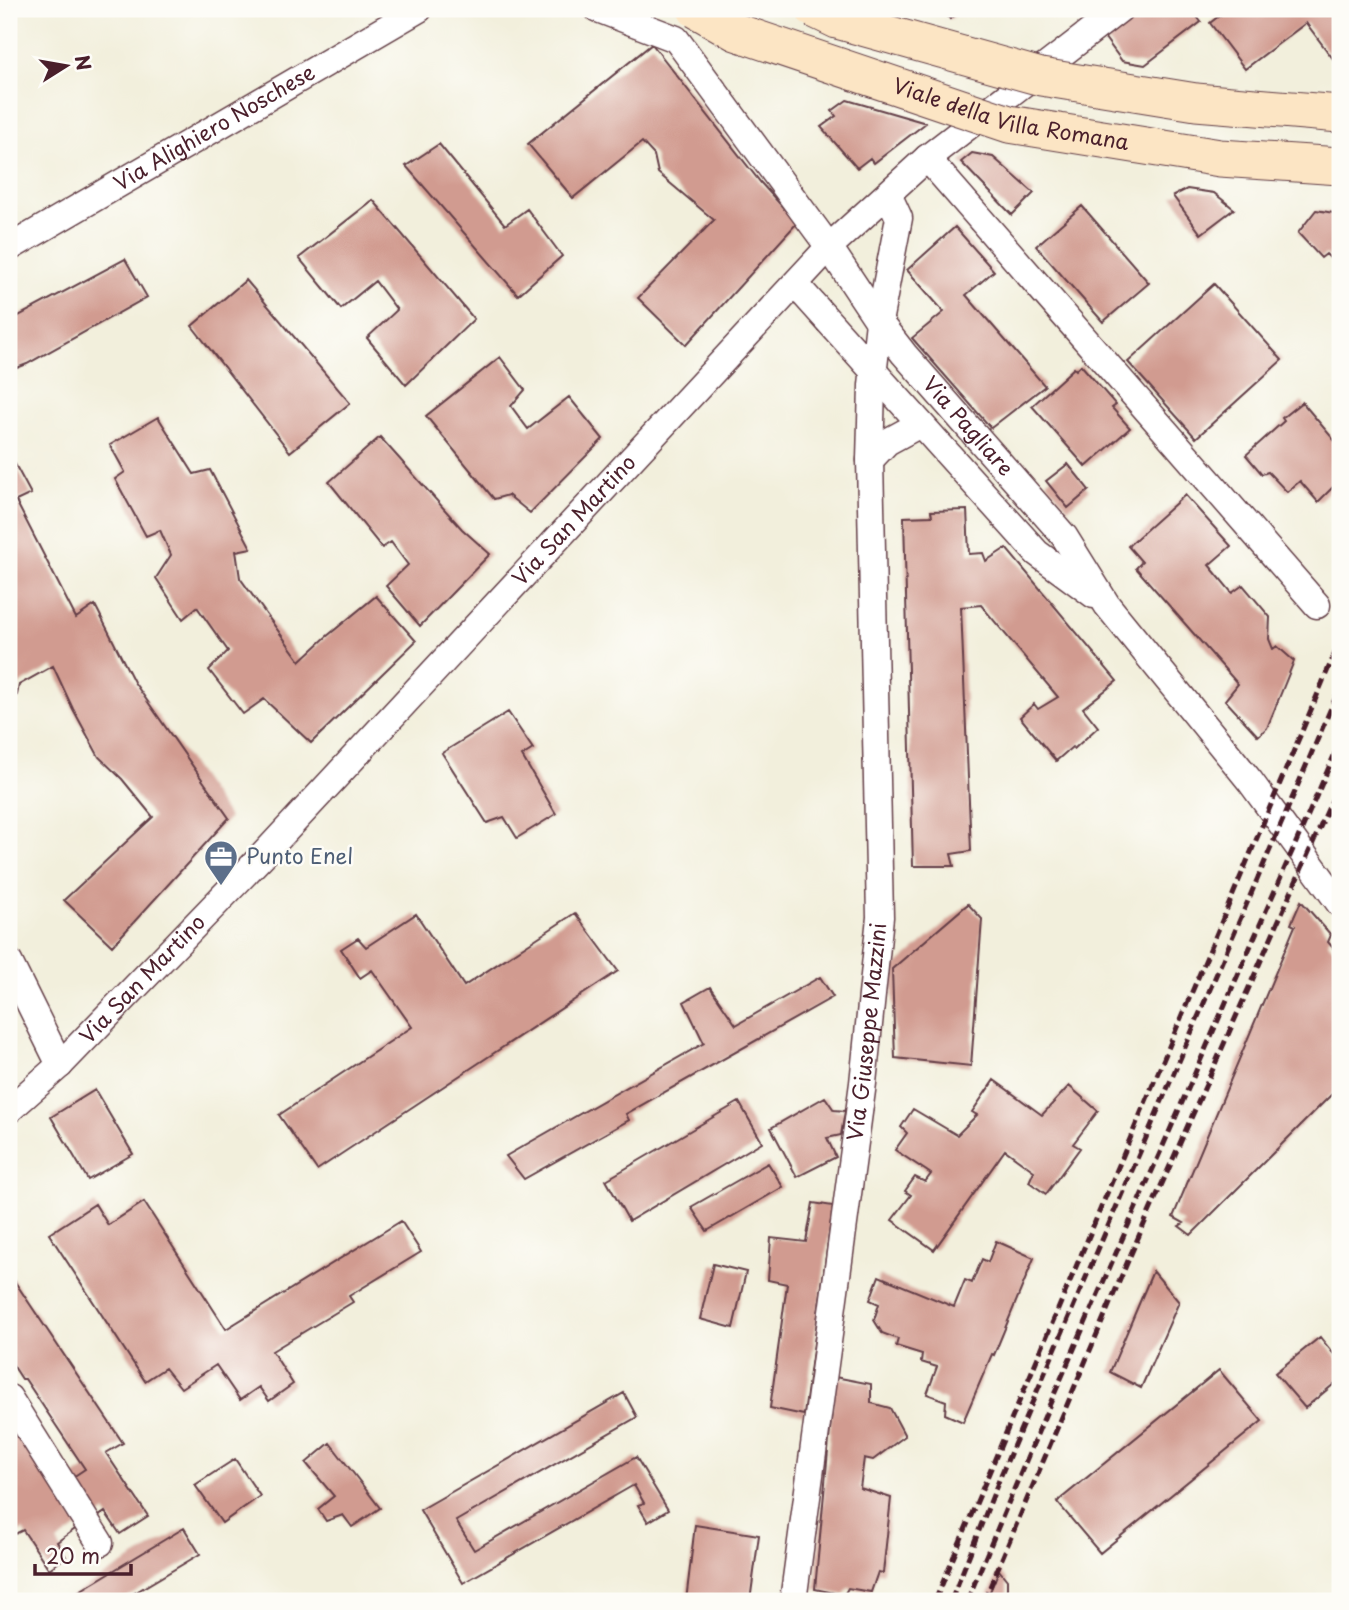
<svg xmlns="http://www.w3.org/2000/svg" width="1349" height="1610" font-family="'Playpen Sans',sans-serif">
<rect width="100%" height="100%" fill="#fdfcf7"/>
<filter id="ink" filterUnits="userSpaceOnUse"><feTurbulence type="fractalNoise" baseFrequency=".0143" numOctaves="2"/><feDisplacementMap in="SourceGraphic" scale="14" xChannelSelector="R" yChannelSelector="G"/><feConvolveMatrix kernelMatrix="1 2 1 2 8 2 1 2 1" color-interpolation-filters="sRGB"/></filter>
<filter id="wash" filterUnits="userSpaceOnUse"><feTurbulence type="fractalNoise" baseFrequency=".00686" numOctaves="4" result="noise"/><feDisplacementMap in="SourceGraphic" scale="28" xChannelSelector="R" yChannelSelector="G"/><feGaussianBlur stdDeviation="1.57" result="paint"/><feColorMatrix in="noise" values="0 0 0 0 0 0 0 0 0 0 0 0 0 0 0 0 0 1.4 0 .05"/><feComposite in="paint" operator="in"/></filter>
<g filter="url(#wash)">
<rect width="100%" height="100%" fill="#f2efdc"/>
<g id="blocks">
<path fill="#d19b90" d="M942 9H963L950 19Z
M1135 9H1191L1201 22 1145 65 1122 61 1102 34Z
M1228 9H1340V68L1306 23 1245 69 1210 23Z
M652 44 761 183 797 223 686 345 638 298 714 220 658 173 654 155 642 142 573 198 528 144Z
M847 100 926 123 874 163 870 158 857 168 821 127 836 116 832 111Z
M439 144 505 225 527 209 562 256 518 295 406 166Z
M972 153 993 157 1034 193 1012 215 961 162Z
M1187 189 1214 193 1234 209 1201 234 1173 196Z
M373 200 474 319 406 385 367 338 397 310 375 281 341 309 299 258Z
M1082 206 1149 283 1103 322 1036 246Z
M1316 210 1340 214V268L1326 254 1321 258 1298 233Z
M955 227 994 271 966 295 1045 386 991 428 912 338 944 312 907 270Z
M125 259 147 297 27 364 9 371V321Z
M246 280 350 403 290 452 192 326Z
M1214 284 1282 360 1196 438 1128 362Z
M500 357 525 390 511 406 528 429 569 397 603 439 530 513 508 495 494 499 426 416Z
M1081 365 1116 405 1112 408 1130 428 1086 467 1032 406 1074 368 1076 370Z
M1302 402 1340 447V480L1318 502 1300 481 1287 492 1268 472 1262 474 1246 455 1284 421 1282 418Z
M158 417 194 474 210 470 251 548 236 551 240 578 300 661 326 637 376 596 416 641 311 743 264 699 243 714 209 670 228 651 197 607 183 619 156 578 171 555 160 530 146 536 115 479 125 472 110 445Z
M380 437 462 529 490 554 420 626 386 586 408 565 391 542 382 548 329 482Z
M9 453 31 494 16 501 76 618 95 605 134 682 229 818 112 946 64 900 153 817 122 779 99 757 73 709 53 666 19 685 17 695 9 701Z
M1068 464 1089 490 1068 508 1046 481Z
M1185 495 1231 546 1209 565 1232 593 1243 585 1270 617 1269 639 1273 649 1277 646 1294 661 1267 728 1258 736 1225 700 1238 684 1136 568 1142 562 1128 546Z
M967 510 969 554 983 553 986 561 1006 548 1117 681 1083 708 1098 727 1074 749 1072 747 1056 761 1020 717 1034 704 1038 709 1058 697 981 605 961 607 971 851 951 854 954 866H913L904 517 932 516 931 511Z
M508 712 533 749 522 756 556 814 517 838 504 817 487 823 442 753Z
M1301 901 1331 935 1328 942 1340 956V1086L1191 1235 1179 1226 1184 1223 1173 1217 1295 926 1291 924Z
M968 904 982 919 971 1066 895 1058 892 969Z
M575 913 618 971 317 1170 279 1115 412 1027 372 970 360 978 341 949 358 938 366 947 416 914 464 986Z
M820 977 833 997 626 1114 629 1120 524 1179 506 1156 704 1043 684 1002 710 987 736 1025Z
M994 1080 1042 1115 1069 1086 1098 1111 1073 1144 1080 1148 1046 1194 1029 1182 1034 1171 1005 1150 934 1250 892 1220 911 1195 905 1191 915 1177 925 1182 931 1174 895 1150 907 1133 901 1127 913 1109 957 1135 977 1115 972 1112Z
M95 1090 133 1154 88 1180 51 1117Z
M825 1097 834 1110 845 1111 841 1135 827 1138 836 1157 797 1177 771 1128Z
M739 1102 762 1142 629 1221 606 1180Z
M768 1163 783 1187 707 1231 691 1207Z
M144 1202 226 1329 401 1221 421 1252 349 1296 353 1302 272 1351 293 1384 269 1401 259 1387 240 1400 216 1365 181 1388 165 1368 145 1381 49 1234 95 1204 108 1225Z
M813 1203 833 1206 804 1415 770 1408 787 1284 768 1280 771 1238 806 1242Z
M996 1241 1034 1258 994 1355 992 1354 963 1422 945 1414 946 1401 927 1394 937 1367 921 1362 922 1354 896 1346 898 1339 882 1333 874 1320 879 1304 870 1300 879 1276 954 1307 965 1280 972 1283 982 1259 988 1262Z
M713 1264 746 1272 733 1328 700 1319Z
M1153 1271 1179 1302 1141 1388 1110 1372Z
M9 1273 123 1443 106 1453 148 1516 120 1534 105 1512 93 1520 67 1481 85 1469 25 1379H22L9 1359Z
M1320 1337 1340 1362V1379L1305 1408 1275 1373Z
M1219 1370 1262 1421 1100 1553 1057 1502Z
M835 1377 871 1384V1403L890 1408 905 1436 873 1460 864 1458 860 1488 891 1498 883 1573 878 1572 871 1592 848 1588 844 1595 815 1589Z
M624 1393 637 1417 456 1521 474 1550 636 1457 668 1510 648 1522 638 1505 644 1503 634 1485 463 1583 420 1510Z
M15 1424 78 1527 57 1542 66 1557 49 1569 23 1530 11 1536 9 1533V1501L15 1496 9 1487V1429Z
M330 1443 380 1508 352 1527 343 1515 326 1521 318 1509 334 1496 306 1463Z
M235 1459 260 1496 222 1523 195 1485Z
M695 1525 759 1535 750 1601H686Z
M184 1528 200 1554 121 1601H63Z
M999 1570 1007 1580V1601H986Z"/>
</g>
</g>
<g filter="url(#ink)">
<use href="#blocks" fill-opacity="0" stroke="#633e46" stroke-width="2"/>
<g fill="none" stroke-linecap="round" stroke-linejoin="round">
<g stroke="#633e46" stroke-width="29">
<g id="minor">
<path id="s1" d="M598 9 676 39 829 247 879 322 904 354 1064 536 1107 605 1250 781 1340 904"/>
<path d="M927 158 1317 605"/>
<path id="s2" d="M9 248 419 9"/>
<path d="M795 284 1037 553 1094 595"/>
<path d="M870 460 887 442 920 424"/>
<path d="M9 962 60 1065"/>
<path id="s3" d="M9 1110 60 1065 263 855 829 247 927 158 1120 9"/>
<path d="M9 1398 100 1543"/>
<path id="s4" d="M793 1601 863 1083 880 917 870 460 872 385 879 322 899 218 888 194"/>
</g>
</g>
<use href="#minor" stroke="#fff" stroke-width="26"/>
<path stroke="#4a1f2b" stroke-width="5" stroke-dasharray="10 5" stroke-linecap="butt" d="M935 1601 1340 641
M951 1601 1001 1475 1340 687
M967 1601 1049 1406 1340 742
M984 1601 1130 1256 1340 782"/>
<g stroke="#633e46" stroke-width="39" stroke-linecap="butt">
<g id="secondary-bridge">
<path id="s5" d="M696 9 736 32 1009 124 1220 158 1340 166"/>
<path d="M814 9 837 20 1041 77 1196 102 1340 114"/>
</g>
</g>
<use href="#secondary-bridge" stroke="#fce5c4" stroke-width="37"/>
</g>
</g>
<defs>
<g id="office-pin" transform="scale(1.75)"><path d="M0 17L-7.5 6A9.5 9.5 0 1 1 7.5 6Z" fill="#5c6f8a" stroke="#fdfcf7"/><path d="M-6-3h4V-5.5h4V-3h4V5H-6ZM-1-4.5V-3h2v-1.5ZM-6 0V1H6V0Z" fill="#fff"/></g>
</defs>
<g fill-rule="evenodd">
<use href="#office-pin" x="221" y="857"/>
</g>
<g text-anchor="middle" stroke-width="5" stroke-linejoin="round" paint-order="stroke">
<g font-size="21" fill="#4a1f2b" stroke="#fdfcf7">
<text dy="7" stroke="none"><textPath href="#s5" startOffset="334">Viale della Villa Romana</textPath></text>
<text dy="7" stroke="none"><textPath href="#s2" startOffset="238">Via Alighiero Noschese</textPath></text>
<text dy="7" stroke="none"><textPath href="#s1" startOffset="569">Via Pagliare</textPath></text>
<text dy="7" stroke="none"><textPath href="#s3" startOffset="817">Via San Martino</textPath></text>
<text dy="7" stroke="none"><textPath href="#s3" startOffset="187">Via San Martino</textPath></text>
<text dy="7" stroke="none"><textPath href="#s4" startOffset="574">Via Giuseppe Mazzini</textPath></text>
</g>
<g font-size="21" fill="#4e5e75" stroke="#fdfcf7" text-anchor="start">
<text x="246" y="864">Punto Enel</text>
</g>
</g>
<rect width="1349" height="1610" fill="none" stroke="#fdfcf7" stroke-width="35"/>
<g transform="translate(66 66) rotate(79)" stroke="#fdfcf7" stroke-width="5" paint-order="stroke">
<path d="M0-5L12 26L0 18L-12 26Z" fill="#4a1f2b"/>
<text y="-10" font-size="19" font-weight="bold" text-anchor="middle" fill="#4a1f2b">N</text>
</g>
<path d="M35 1564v10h96v-10" fill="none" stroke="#4a1f2b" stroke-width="3.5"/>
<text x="46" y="1564" font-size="21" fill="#4a1f2b" stroke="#fdfcf7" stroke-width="5" paint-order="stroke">20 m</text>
</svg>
